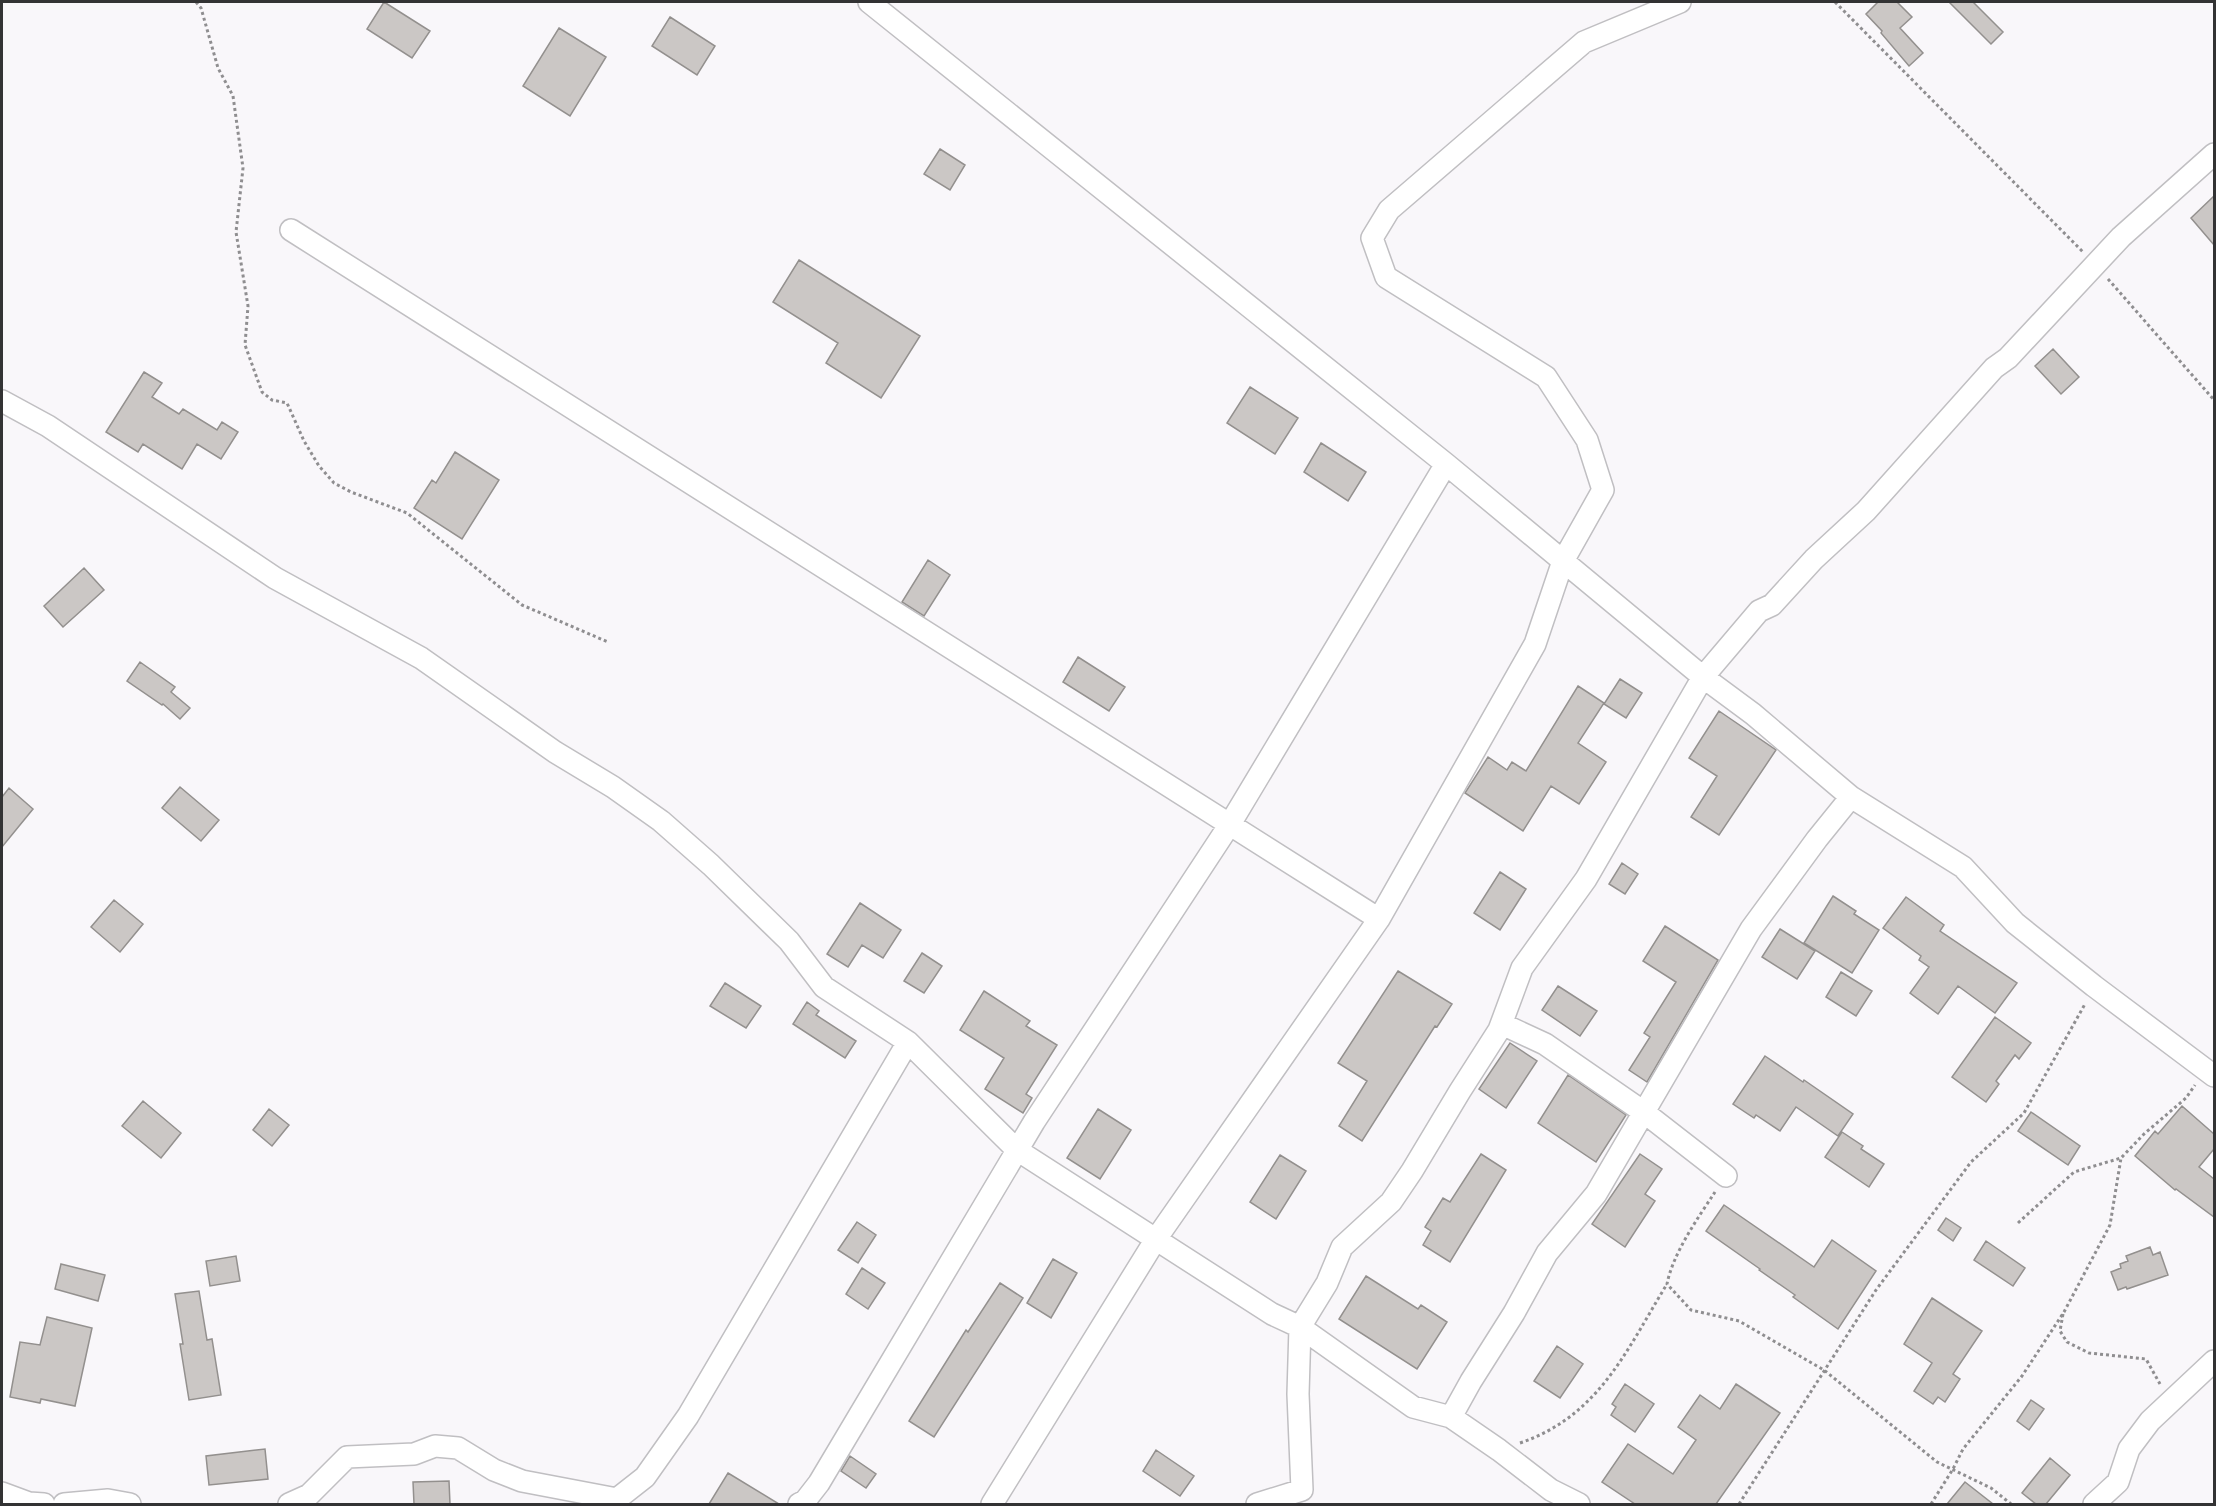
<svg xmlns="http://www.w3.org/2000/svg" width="2216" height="1506" font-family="'IBM Plex Sans',sans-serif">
<rect width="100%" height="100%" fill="#f9f7fa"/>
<path fill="#cbc7c5" stroke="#93908e" stroke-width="1.5" d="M384 2 430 31 412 58 367 29Z
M1878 2H1897L1912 17 1900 28 1923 53 1909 66 1881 33 1882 31 1866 14Z
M1949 2H1973L2003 32 1991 44Z
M670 17 715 46 697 75 652 46Z
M559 28 606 57 570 116 523 86Z
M940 149 965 165 950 190 924 174Z
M2214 196V245L2191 218Z
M799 260 920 336 881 398 826 363 838 343 773 302Z
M2053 349 2079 377 2061 394 2035 366Z
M144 372 162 383 152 397 179 414 183 409 217 430 222 422 238 432 221 459 197 444 182 469 143 444 138 452 106 432Z
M1250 387 1298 418 1275 454 1227 423Z
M1321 443 1366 472 1348 501 1304 472Z
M455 452 499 480 462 539 414 508 432 480 436 483Z
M928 560 950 575 924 616 902 602Z
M84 568 104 590 63 627 44 606Z
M1078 657 1125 687 1109 711 1063 682Z
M140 662 175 687 171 692 190 708 180 719 163 704 162 705 127 681Z
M1620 679 1642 693 1626 718 1604 704Z
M1578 686 1604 703 1578 743 1606 762 1579 804 1551 786 1523 831 1465 793 1488 757 1507 770 1512 762 1526 771Z
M1719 711 1776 750 1719 835 1691 817 1717 776 1689 758Z
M180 787 219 820 201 841 162 808Z
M9 788 33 809 2 847V797Z
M1622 863 1638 874 1625 894 1609 884Z
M1500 872 1526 889 1500 930 1474 913Z
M1833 896 1856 911 1854 914 1879 930 1852 973 1804 943Z
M1906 897 1944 925 1940 931 2017 983 1995 1013 1958 986 1938 1014 1910 993 1929 967 1919 960 1921 956 1883 928Z
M114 900 143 924 120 952 91 927Z
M860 903 901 930 883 958 862 945 848 967 827 954Z
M1665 926 1718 960 1647 1082 1629 1070 1650 1037 1644 1033 1676 982 1643 961Z
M1780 929 1815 951 1797 979 1762 957Z
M922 953 942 966 924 993 904 981Z
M1398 971 1452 1004 1437 1027 1435 1026 1362 1141 1339 1126 1367 1081 1338 1063Z
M1841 972 1872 991 1856 1016 1826 997Z
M725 983 761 1006 746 1028 710 1006Z
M1558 986 1597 1011 1580 1036 1542 1010Z
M984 991 1030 1021 1026 1026 1057 1045 1026 1094 1032 1098 1023 1113 985 1089 1004 1058 960 1030Z
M807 1002 819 1011 816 1015 856 1041 845 1058 793 1024Z
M1995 1017 2031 1043 2019 1059 2015 1055 1996 1081 1999 1084 1986 1102 1952 1077Z
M1510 1043 1537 1061 1506 1108 1479 1089Z
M1765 1056 1803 1082 1804 1080 1853 1114 1838 1136 1796 1107 1780 1131 1756 1115 1754 1118 1733 1104Z
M1568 1075 1626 1115 1596 1162 1538 1123Z
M143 1101 181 1133 161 1158 122 1126Z
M2182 1106 2214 1134V1149L2199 1167 2214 1179V1217L2176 1189 2175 1190 2135 1156 2155 1131 2158 1134Z
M269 1109 289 1125 272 1146 253 1130Z
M1098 1109 1131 1130 1100 1179 1067 1158Z
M2031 1112 2080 1146 2068 1165 2018 1131Z
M1842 1132 1863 1146 1861 1149 1884 1164 1869 1187 1825 1157Z
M1481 1154 1506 1170 1450 1262 1423 1245 1431 1231 1425 1227 1443 1198 1450 1202Z
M1640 1154 1662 1169 1645 1194 1655 1201 1625 1247 1592 1224Z
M1280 1155 1306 1171 1276 1219 1250 1202Z
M1724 1205 1814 1267 1832 1240 1876 1271 1838 1329 1793 1297 1795 1295 1759 1270 1760 1269 1706 1231Z
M1946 1218 1961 1228 1953 1241 1938 1230Z
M857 1222 876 1235 858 1263 838 1250Z
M1986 1241 2025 1268 2013 1286 1974 1260Z
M2150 1247 2153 1255 2160 1252 2168 1275 2127 1289 2126 1287 2118 1290 2111 1272 2121 1268 2120 1264 2128 1261 2126 1256Z
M236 1256 240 1281 210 1286 206 1261Z
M1053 1259 1077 1273 1051 1318 1027 1303Z
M61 1264 105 1275 98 1301 55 1289Z
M862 1268 885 1283 868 1309 846 1294Z
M1366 1276 1418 1309 1421 1305 1447 1322 1417 1369 1339 1319Z
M1000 1283 1023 1298 934 1437 909 1421 966 1330 968 1332Z
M199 1291 207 1340 212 1339 221 1395 189 1400 180 1344H183L175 1294Z
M1932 1298 1982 1331 1953 1374 1960 1379 1945 1402 1938 1397 1933 1404 1914 1391 1932 1363 1904 1344Z
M47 1317 92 1328 75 1406 41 1399 40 1403 10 1397 20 1342 40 1345Z
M1557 1346 1583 1364 1560 1398 1534 1381Z
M1625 1384 1654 1404 1635 1432 1611 1415 1616 1407 1612 1404Z
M1736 1384 1780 1413 1716 1504H1635L1602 1482 1628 1444 1673 1474 1696 1440 1678 1427 1700 1395 1720 1409Z
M2031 1400 2044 1409 2029 1430 2017 1421Z
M265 1449 268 1479 209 1485 206 1456Z
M1156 1450 1194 1476 1180 1496 1143 1471Z
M850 1456 876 1474 866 1488 841 1471Z
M2050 1458 2070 1475 2046 1504H2036L2022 1493Z
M728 1473 779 1504H709Z
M449 1481 450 1504H414L413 1482Z
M1965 1482 1993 1504H1947Z"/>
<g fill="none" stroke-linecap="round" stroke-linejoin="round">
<g stroke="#c0bfc2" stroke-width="24">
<path id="minor" d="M869 2 1446 464 1703 677 1753 714 1851 797 1963 867 2015 923 2094 986 2214 1076
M291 230 1379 919
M2 401 48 426 275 578 421 658 555 752 613 787 661 821 711 865 789 941 824 987 908 1042 1017 1150 1272 1314 1300 1327 1413 1407 1451 1417 1499 1450 1551 1490 1579 1504
M1502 1024 1545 1044 1645 1113 1726 1176
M1451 1417 1471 1381 1514 1313 1547 1253 1596 1194 1751 929 1817 839 1851 797
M2 1493 29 1503 44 1504
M64 1504 108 1500 130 1504
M289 1504 309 1495 347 1457 414 1454 435 1446 458 1448 494 1470 522 1481 617 1499 645 1477 688 1416 908 1042
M799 1504 805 1501 819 1483 1034 1122 1230 824 1446 464
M992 1504 1156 1239 1379 919 1535 644 1563 561 1603 490 1587 440 1546 377 1386 277 1372 238 1389 210 1584 42 1680 2
M1257 1504 1302 1490 1298 1394 1300 1327 1327 1283 1342 1247 1391 1202 1412 1171 1460 1091 1499 1030 1522 968 1586 879 1703 677 1759 611 1772 605 1814 559 1866 511 1994 368 2008 358 2121 237 2214 154
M2094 1504 2118 1482 2129 1449 2150 1421 2214 1361"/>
</g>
<path stroke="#8f8e90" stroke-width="3" stroke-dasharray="3 3" stroke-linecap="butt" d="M196 2 201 8 218 68 233 96 243 168 236 232 248 306 245 345 262 392 272 400 287 403 304 441 319 466 334 483 351 492 407 513 522 605 608 642
M1835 2 2083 252
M2108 279 2214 400
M1715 1192C1698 1218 1673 1253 1667 1284L1691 1310 1739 1321 1824 1370 1937 1462 1991 1488 2011 1504
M2018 1223 2074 1172 2121 1158 2144 1134 2186 1098 2195 1085
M2063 1314 2060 1331 2067 1342 2089 1353 2146 1359 2160 1384
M1520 1443C1599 1416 1626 1351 1667 1284
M1739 1504 1876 1290 1971 1162 2024 1113 2085 1004
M1931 1504 1953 1469 1963 1449 2022 1376 2064 1312 2110 1225 2121 1158"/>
<use href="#minor" stroke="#fff" stroke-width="21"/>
</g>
<rect width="2216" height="1506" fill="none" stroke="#333334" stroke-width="6"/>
</svg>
